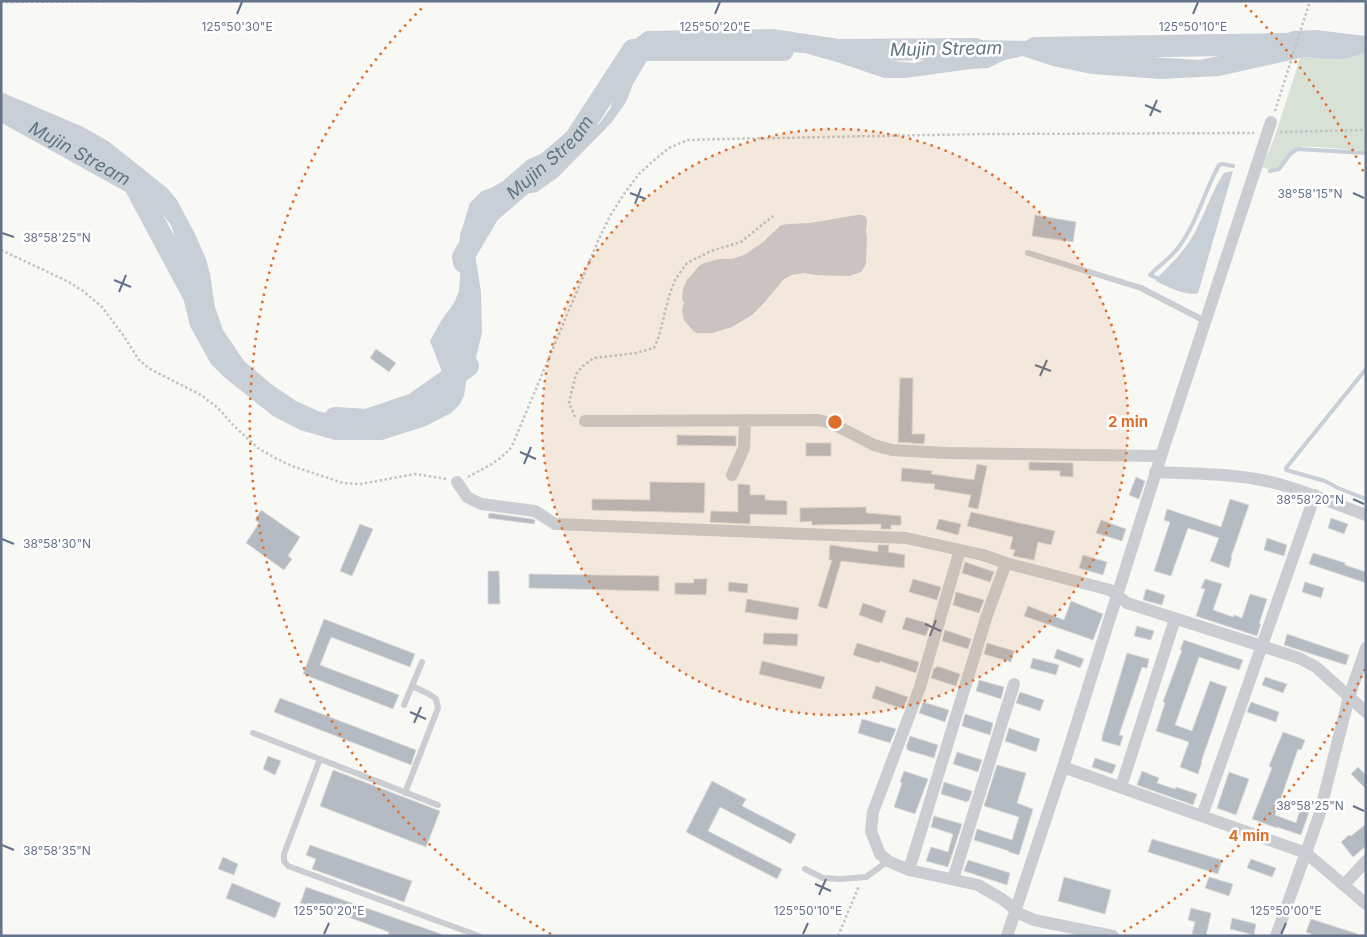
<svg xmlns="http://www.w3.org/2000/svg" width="1367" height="937" font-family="Inter,sans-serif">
<rect width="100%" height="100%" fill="#f8f8f5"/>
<path fill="#d8e1d6" d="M1366 53V151C1353 150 1304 144 1295 148 1286 152 1284 168 1273 170 1270 170 1265 168 1262 167L1275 136 1300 58C1309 56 1317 59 1325 59 1339 60 1352 57 1366 53Z"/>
<path fill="#c8cfd6" d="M773 29 839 39 894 61 915 63 935 57 951 46 970 40 1039 41 1073 49 1104 54 1199 60 1229 54 1293 31 1316 30 1366 36V53L1343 59H1325L1305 57 1219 76 1161 79 1092 74 1053 66 1022 56 1005 60 988 68 971 69 905 78H884L840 63 805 53 668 44 658 47 649 57 633 84 626 102 612 122 558 177 537 192 503 198 487 204 480 214 477 225 475 254 481 292 482 333 475 361 466 382 464 396 460 404 451 413 426 426 382 440H335L300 430 273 416 224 377 211 364 190 326 182 293 178 247 171 225 155 205 128 184 80 152 1 115V92L81 126 108 141 167 188 177 200 195 234 206 259 210 274 215 307 223 330 244 361 271 384 296 401 318 411 344 418 389 422 403 419 414 413 425 402 443 388 444 377 430 341 441 321 454 303 459 291 461 264 459 249 460 235 470 203 482 191 491 188 503 181 527 160 563 144 581 138 599 124 610 109 621 80 626 54 635 39 646 31Z
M1233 171 1198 293C1189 297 1165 286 1156 281L1157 278C1173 262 1188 248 1198 226 1207 208 1213 189 1224 173Z
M857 215H862L866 217 867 221 866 231 867 238 866 263 864 268 861 272 849 276 815 275 805 273 791 275 783 280 764 303 752 315 732 327 712 333H697L693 331 684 320 682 310 684 303 682 299 683 289 687 280 699 266 704 263 719 259H732L744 255 762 243 781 225 788 224 810 223Z"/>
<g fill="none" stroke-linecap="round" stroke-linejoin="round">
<path stroke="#c8cfd6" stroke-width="4" d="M1270 171 1279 169 1290 154 1297 149 1366 153
M1157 278 1150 275C1159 265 1170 259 1178 248 1197 223 1204 192 1219 165L1223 164 1233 166
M1366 369 1286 468V470L1325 481 1338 488 1366 499"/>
<g stroke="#c8cfd6" stroke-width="22">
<path d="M1035 48 1285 44"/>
<path d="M837 50 975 49"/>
<path id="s1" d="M1 110 134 184 194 296"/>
<path id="s2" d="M464 262 463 257 489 213 575 139 633 50H783"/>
<path d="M335 418 367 420 414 404 468 366"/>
</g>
</g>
<path fill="#b5bbc2" stroke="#dadad7" d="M1035 215 1076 222 1073 242 1032 236Z
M376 349 396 363 389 372 370 358Z
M900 378H913L912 434H925L924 444 898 442Z
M677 435 736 436V446L677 445Z
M806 443H831V456H806Z
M1029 462 1073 463V477L1060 476V471L1029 470Z
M977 464 987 466 978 509 968 507 971 495 934 489 935 484 901 481 902 468 932 471 931 474 974 480Z
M1136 477 1145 481 1139 499 1129 495Z
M650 482 705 483 704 513 592 510V499L650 500Z
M738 484 750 485V495H765V500L787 501V515L750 514V524L710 522 711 511 738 512Z
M1230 499 1249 505 1231 557H1232L1229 568 1210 561 1219 538 1188 528 1171 576 1154 571 1170 522 1164 520 1167 509 1221 527Z
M866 507V513L901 516V525H891V529H881V524L812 525V521L800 522V508Z
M261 510 300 537 288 556 292 559 284 570 246 543 259 523 255 520Z
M971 512 1055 531 1051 545 1038 542 1034 560 1013 556 1015 550 1010 549 1013 537 967 526Z
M489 513 532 519 535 520 534 524 488 518Z
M1331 518 1348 524 1344 534 1328 528Z
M939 519 961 524 958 535 936 529Z
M1101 520 1126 529 1122 541 1096 533Z
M360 524 373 529 352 576 340 571Z
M1267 538 1287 545 1284 556 1264 550Z
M830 545 878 552V545H889L888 552 905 555 904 568 841 561 827 609 818 606 832 560H829Z
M1313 553 1345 563V565L1366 572V583L1309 564Z
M1083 555 1107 562 1103 575 1079 568Z
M965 562 994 572 990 582 962 573Z
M488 571H499L500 604H488Z
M529 574 659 576V591L529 588Z
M694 579H707L706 595 675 594V583H694Z
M913 579 941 587 937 600 909 592Z
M1205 579 1222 584 1213 610 1233 617 1234 615 1242 618 1250 594 1267 599 1259 624H1261L1257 636 1196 616 1205 589 1201 588Z
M729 582 748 584 747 593 728 591Z
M1305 582 1324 588 1321 598 1302 592Z
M1146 589 1165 595 1162 605 1143 600Z
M956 592 984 600 979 613 953 605Z
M747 599 799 608 797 620 745 612Z
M1071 601 1103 614 1093 640 1024 616 1028 606 1064 620Z
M863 603 886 611 882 623 859 615Z
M906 617 930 624 926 636 902 629Z
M324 619 415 654 410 667 331 637 320 665 399 695 393 709 303 674Z
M1137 626 1154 631 1151 640 1134 636Z
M945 630 971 639 968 649 942 641Z
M764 633 798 634 797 646 763 644Z
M1287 634 1349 655 1346 665 1284 645Z
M1184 640 1243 660 1239 670 1199 657 1175 725 1192 731 1210 681 1227 687 1201 762H1202L1198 774 1180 767 1189 742 1156 731 1165 703 1163 702 1182 650H1180Z
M857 643 919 662 916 673 880 661 879 663 853 655Z
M987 643 1014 651 1011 662 984 654Z
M1057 649 1084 659 1080 668 1054 658Z
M1127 653 1149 659 1147 668 1142 667 1119 735 1123 736 1120 746 1102 741V737Z
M1033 658 1059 665 1056 675 1030 668Z
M762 661 825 677 821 689 759 674Z
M937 666 960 674 956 686 931 678 934 668H936Z
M1265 677 1287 684 1283 693 1262 685Z
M979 680 1004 687 1001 699 976 691Z
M876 686 908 697 903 709 872 698Z
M1020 692 1044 700 1040 711 1016 703Z
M280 698 416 750 411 765 274 712Z
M923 702 949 710 945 722 919 713Z
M1251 702 1279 712 1276 722 1247 712Z
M965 714 993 723 990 735 962 726Z
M862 719 896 729 890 743 858 733Z
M1009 728 1040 739 1036 752 1005 741Z
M1283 732 1305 740 1301 750 1298 749 1275 815 1296 823 1300 809 1309 812 1301 835 1277 827V828L1252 819 1272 768 1269 766Z
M910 736 938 745 934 758 907 750 908 748H906Z
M957 752 982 760 978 772 953 764Z
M268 756 281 761 275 775 263 769Z
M1095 758 1116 765 1112 774 1092 767Z
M997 765 1026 773 1017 803 1033 809 1019 855 1009 852V851L974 840 977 829 1012 840 1019 817 984 806Z
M1358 767 1366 775V789L1351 774Z
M333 770 440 811 426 847 320 806Z
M904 771 928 779 915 814 894 807 902 783 900 782Z
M1142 771 1159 778 1157 783 1175 789 1176 787 1197 794 1193 805 1137 785Z
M1229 772 1249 779 1236 815 1217 808Z
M712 781 746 799 742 806 796 834 791 844 720 807 708 831 782 869 777 879 686 832Z
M944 782 972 791 969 801H967V802L941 794Z
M934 816 962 824 948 867 926 861 931 847 948 852 953 834 931 827Z
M1366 824V846L1353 857 1341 842 1349 835 1351 836Z
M1152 839 1222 860 1218 874 1148 852Z
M310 845 412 881 404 902 312 869 316 859 306 855Z
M223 857 238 864 234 875 218 869Z
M1251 859 1276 868 1272 877 1247 868Z
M968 860 1010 873 1007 885 964 871Z
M1064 877 1111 890 1105 914 1058 901Z
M1209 877 1233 884 1229 896 1205 888Z
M232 883 281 903 275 918 226 898Z
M306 887 441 934 440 936H388L389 932 313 904 309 917 297 913Z
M1191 908 1211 913 1206 936 1192 934 1195 922 1188 920Z
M1232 918 1256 924 1254 935 1230 929Z
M1311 919 1358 934 1357 936H1316L1306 932Z"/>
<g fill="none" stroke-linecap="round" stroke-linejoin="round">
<path stroke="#c1c3c6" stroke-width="2.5" stroke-dasharray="2.5 2.5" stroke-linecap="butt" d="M1330 1H1345
M1 2 175 1
M1275 111 1310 1
M1280 132 1366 130
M1 250 67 281 83 291 102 307 123 335 139 360 150 369 201 395 218 408 234 426 258 448 275 458 292 466 343 483 361 484 415 474 447 479
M575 417 569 403 576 374 583 366 594 358 636 353 654 348 659 336 669 296 675 280 687 263 711 251 741 242 773 216
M468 477C484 468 501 461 512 446L598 241 610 216 624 194 639 174 652 162 669 148 688 140 724 139 982 134 1254 133
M838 936 859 886"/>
<path stroke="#cacdd1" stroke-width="6" d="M1028 253 1141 288 1205 321
M404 705 422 662
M253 733 438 805
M320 759 284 854V861L288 866 479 936
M405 793 438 708 436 699 429 694 412 686
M805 869 823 878 840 879 866 877 888 861"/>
<path stroke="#cacdd1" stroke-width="12" d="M585 421 818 420 831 423 874 445 892 450 946 453 1161 456
M1155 472C1195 474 1236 473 1275 483 1306 491 1335 504 1366 515
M732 475 744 448 745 420
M457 482 467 497 481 504 535 511 555 524 906 538 983 555 1006 563 1110 590 1127 603 1299 658 1316 667 1366 712
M960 550 920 687 873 812 871 831 880 854 888 861 909 870 978 885 1002 899 1011 906 1016 912 1034 920 1113 936
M1063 767 1306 853 1366 904
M1121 787 1175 619
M1202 816 1315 495
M909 870 987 615 1006 563
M953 879 1014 684
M1344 885 1366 861
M1007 936 1063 767 1161 456 1271 122
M1276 936 1319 816 1332 764 1349 697 1366 648"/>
</g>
<path fill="none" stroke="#647389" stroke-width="2" d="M237 14 242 2M715 14 720 2M1193 14 1198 2M1145 105 1161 112M1150 116 1157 100M630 193 646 199M1353 193 1364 198M635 204 641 188M2 233 14 237M114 280 131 287M119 292 126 275M1035 365 1051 371M1040 376 1047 360M520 452 536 459M524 464 531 447M1353 499 1364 504M2 539 14 544M925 624 941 631M930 636 936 620M410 712 426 719M414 723 421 707M1353 806 1364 811M2 845 14 850M815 884 831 891M819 895 826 879M324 934 329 923M803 934 808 923M1281 934 1286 923"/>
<circle cx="835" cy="422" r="293" fill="#de702b" fill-opacity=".12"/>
<g fill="none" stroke="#de702b" stroke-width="2.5" stroke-dasharray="2.5 5">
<circle cx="835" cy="422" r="293"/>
<path d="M1365 669A585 585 0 0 1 1119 934M551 934A585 585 0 0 1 425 5M1245 5A585 585 0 0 1 1365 175"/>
</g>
<g text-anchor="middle" stroke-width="5" stroke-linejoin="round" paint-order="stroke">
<g font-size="18" font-style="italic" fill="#607584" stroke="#fff">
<text transform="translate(946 49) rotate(-1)" y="6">Mujin Stream</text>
<text dy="6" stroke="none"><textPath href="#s1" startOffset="90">Mujin Stream</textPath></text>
<text dy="6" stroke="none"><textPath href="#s2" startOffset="139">Mujin Stream</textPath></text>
</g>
</g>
<g font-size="12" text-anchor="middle" fill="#647389" stroke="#fff" stroke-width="5" stroke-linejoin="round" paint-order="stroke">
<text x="1193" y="31">125°50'10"E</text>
<text x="237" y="31">125°50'30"E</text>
<text x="715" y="31">125°50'20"E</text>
<text x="1310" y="198">38°58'15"N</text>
<text x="57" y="242">38°58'25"N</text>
<text x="1310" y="504">38°58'20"N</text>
<text x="57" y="548">38°58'30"N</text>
<text x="1310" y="810">38°58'25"N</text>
<text x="57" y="855">38°58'35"N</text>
<text x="329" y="915">125°50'20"E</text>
<text x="808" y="915">125°50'10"E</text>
<text x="1286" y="915">125°50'00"E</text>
</g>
<circle cx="835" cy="422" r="8" fill="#de702b" stroke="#fff" stroke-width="2.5"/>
<g font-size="15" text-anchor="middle" font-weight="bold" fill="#de702b" stroke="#fff" stroke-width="5" stroke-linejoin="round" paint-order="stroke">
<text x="1128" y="427">2 min</text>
<text x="1249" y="841">4 min</text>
</g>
<rect width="1367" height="937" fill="none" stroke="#647389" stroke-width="5"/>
</svg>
